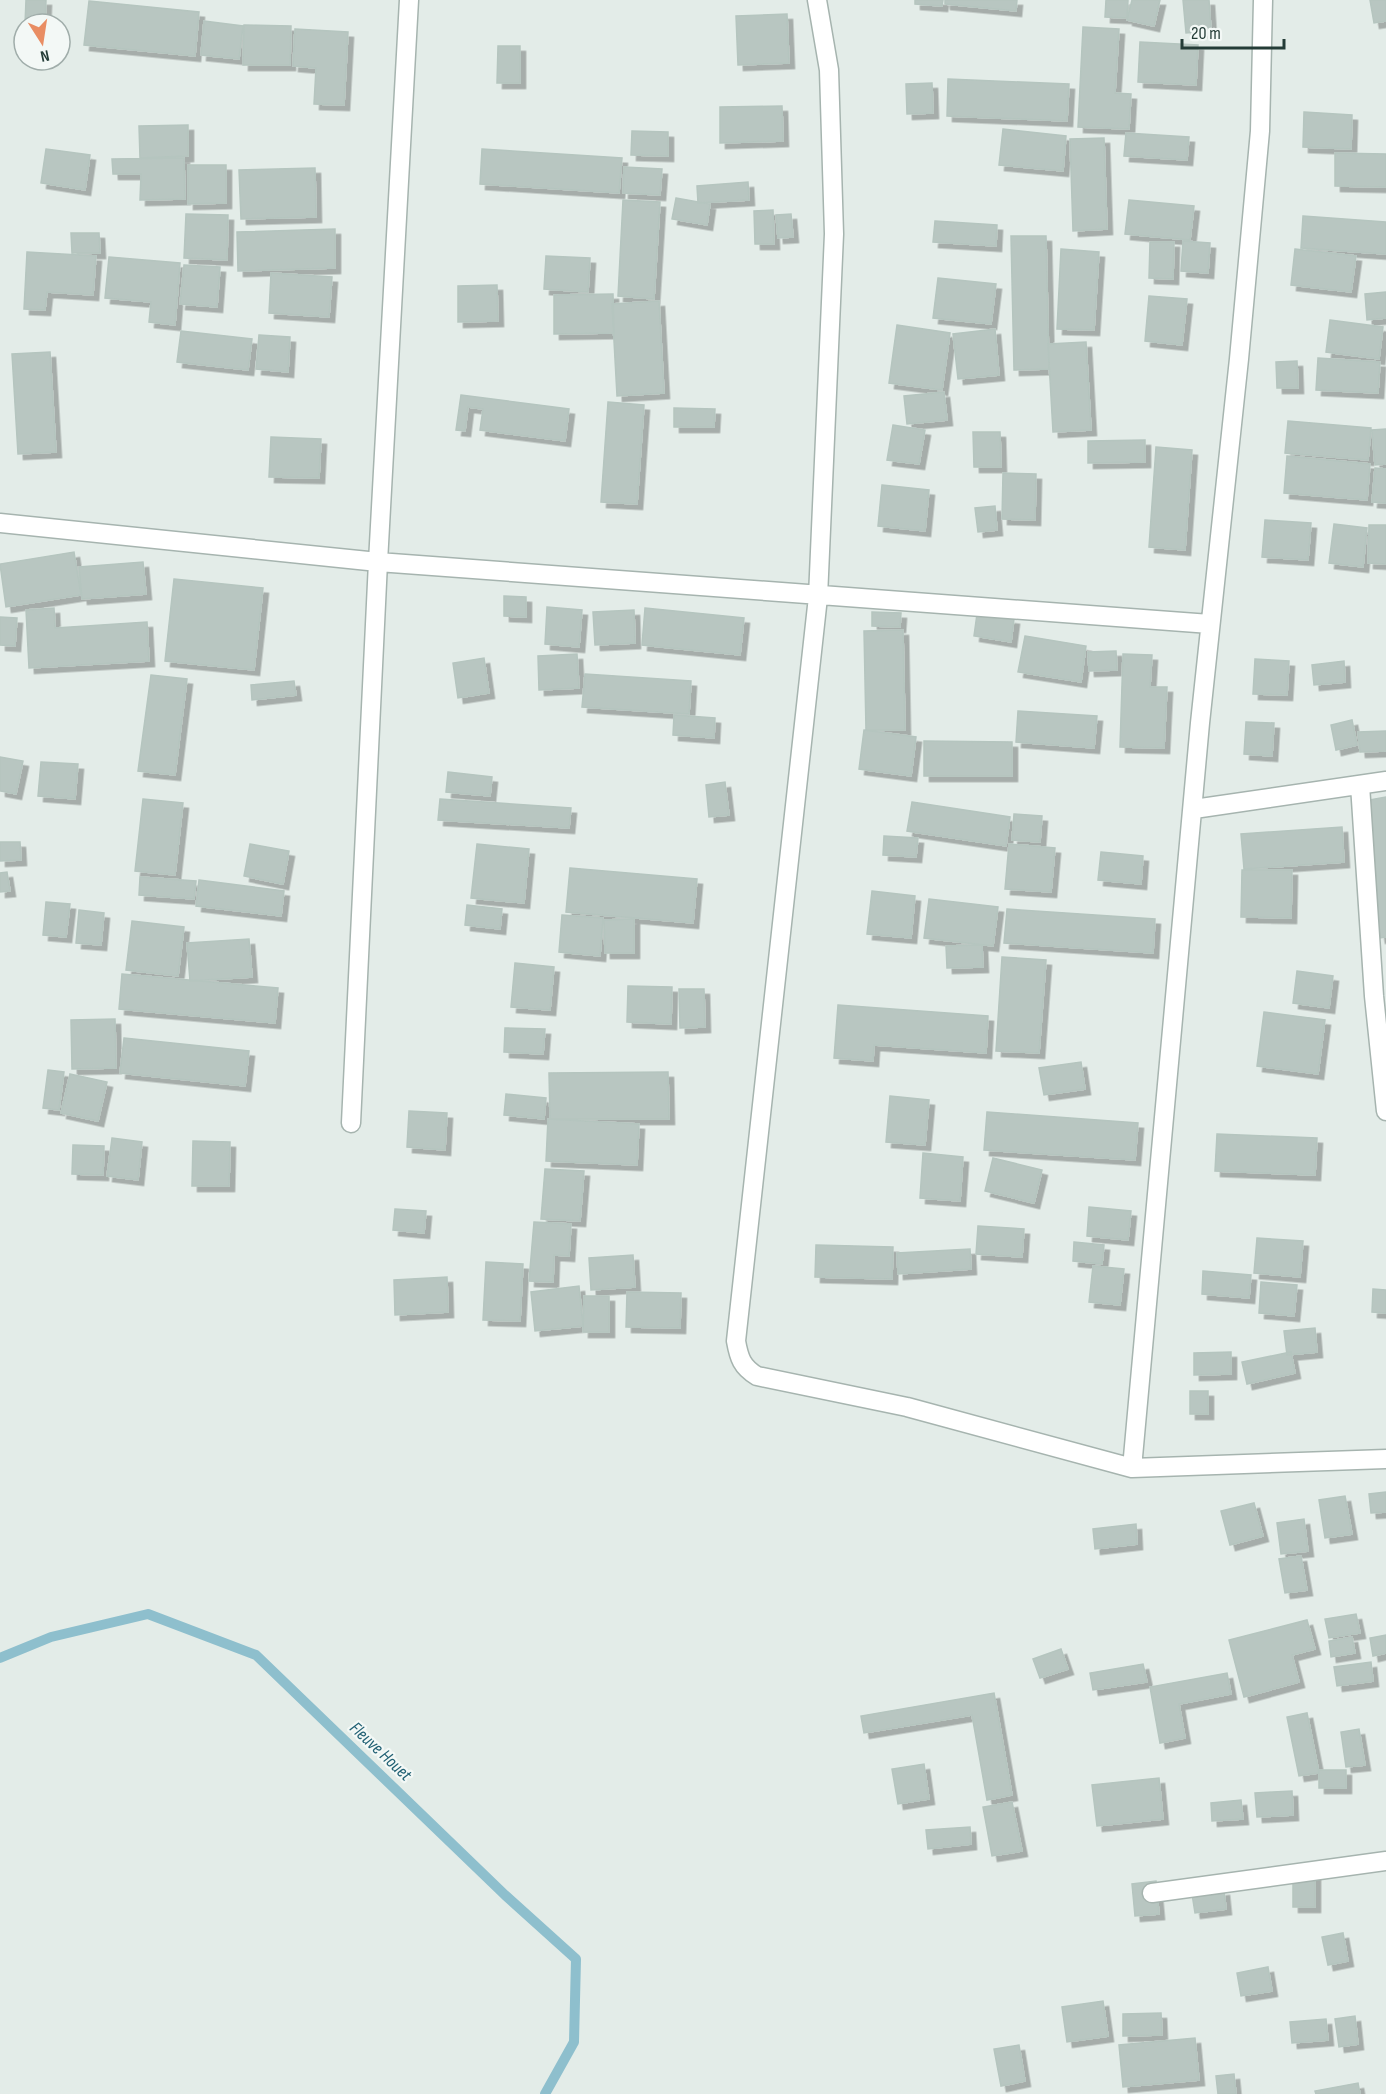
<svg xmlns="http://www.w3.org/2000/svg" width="1386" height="2094" font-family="'Sofia Sans Condensed',sans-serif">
<defs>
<filter id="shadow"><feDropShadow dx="5.5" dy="5.5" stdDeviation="0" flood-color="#0004"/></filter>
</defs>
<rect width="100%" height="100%" fill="#e3ece8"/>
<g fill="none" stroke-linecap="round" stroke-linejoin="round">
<path stroke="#8ebfcd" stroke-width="10" d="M0 1658 51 1637 148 1614 256 1655 505 1895 576 1959 574 2042 545 2094"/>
</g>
<path fill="#b8c6c1" stroke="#b5c5bf" stroke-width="1.5" filter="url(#shadow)" d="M26 0H46L45 24H25Z
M915 0H943L942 6 915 4Z
M945 0H1017L1016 11 945 4Z
M1106 0H1128L1127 18 1105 17Z
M1132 0H1160L1154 26 1127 20Z
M1183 0H1209L1211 31 1186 33Z
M1370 0H1386V21L1374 23Z
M89 1 199 12 195 56 84 45Z
M787 14 789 63 738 65 736 16Z
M204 21 243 26 239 59 201 55Z
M244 25 291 26 290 65H243Z
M1083 27 1119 29 1115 93 1131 94 1129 129 1078 127Z
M295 29 348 32 344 105 314 104 316 68 293 66Z
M1140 42 1198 45 1196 85 1138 82Z
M498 46H520V83H497Z
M948 79 1069 84 1067 121 947 116Z
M932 83 933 113 907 114 906 84Z
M782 106 783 141 720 143V107Z
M1304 112 1352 115 1351 149 1303 147Z
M188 125V156L140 158 139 126Z
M1003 129 1066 136 1063 171 999 165Z
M632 131 668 132V156L631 155Z
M1126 133 1189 137 1187 160 1124 156Z
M1104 138 1107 229 1073 231 1070 139Z
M46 149 90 155 85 190 41 183Z
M482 149 622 158 619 193 480 184Z
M1335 153 1386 154V187L1335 186Z
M184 158 185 199 140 200 141 174H113L112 159Z
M188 165H226V203L188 204Z
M624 167 662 169 660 195 623 193Z
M315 168 316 217 241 219 239 170Z
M748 182 749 200 698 203 697 186Z
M676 198 710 204 707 225 672 219Z
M623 200 660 202 654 299 618 296Z
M1129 200 1194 206 1190 240 1125 234Z
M773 210 774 244H755L754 211Z
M186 214 228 215 227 260 184 258Z
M791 214 793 237 778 238 776 215Z
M1303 216 1386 222V254L1301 248Z
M935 221 997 225 996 246 933 242Z
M335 229V268L238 271 237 232Z
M71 233H99L100 253H72Z
M1011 236H1046L1049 369 1014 370Z
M1183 241 1210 243 1208 273 1181 271Z
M1150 242H1174L1173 279 1149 278Z
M1061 249 1099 252 1094 330 1057 329Z
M1295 249 1356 256 1351 292 1291 285Z
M27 252 96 256 93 295 47 292 45 310 24 309Z
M546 256 590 258 588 292 544 289Z
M109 257 180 263 175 325 149 322 151 302 105 298Z
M184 265 220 267 217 307 180 304Z
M271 273 332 277 329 317 269 313Z
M938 278 996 284 991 324 933 318Z
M497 285 498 321 458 322V286Z
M1386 292V318L1367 320 1365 294Z
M613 294 614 333 554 334V295Z
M1149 296 1187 299 1182 345 1145 341Z
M659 301 664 393 617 396 612 304Z
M1330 320 1383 327 1379 359 1326 352Z
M897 325 950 333 942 390 889 383Z
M995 329 999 375 958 379 953 334Z
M181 331 252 339 248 370 177 362Z
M259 335 290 337 288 372 256 369Z
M1086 342 1091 430 1053 432 1048 344Z
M50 352 56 452 18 454 12 354Z
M1318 358 1380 362 1378 393 1316 390Z
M1297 361 1298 388H1277L1276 362Z
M944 392 947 420 907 424 904 396Z
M461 395 569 409 565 441 480 430 483 409 468 407 465 431 456 430Z
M608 402 644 405 637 504 601 502Z
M674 408 715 409 714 427H674Z
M1288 421 1371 428 1368 460 1285 453Z
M893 425 925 430 919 464 887 460Z
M1386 429V464L1375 465 1372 430Z
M973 432H1000L1001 467H974Z
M271 437 321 439 319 478 269 477Z
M1145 440V462L1088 463V441Z
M1156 447 1192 450 1185 550 1149 547Z
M1287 456 1370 464 1367 500 1284 493Z
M1375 468 1386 469V503L1372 502Z
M1003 473 1036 474 1035 520 1002 519Z
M882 485 929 490 925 531 878 526Z
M995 506 997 530 978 532 975 508Z
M1265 520 1311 523 1308 560 1262 557Z
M1334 524 1367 528 1363 567 1329 563Z
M1369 525H1386V564L1368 563Z
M74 552 81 595 6 607 0 564Z
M143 562 146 594 82 599 79 567Z
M174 579 263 588 254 670 165 661Z
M504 596 526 597V617L504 616Z
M547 607 582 610 579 647 545 644Z
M54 608 55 628 147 622 149 661 29 668 26 610Z
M645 608 744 618 740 655 642 645Z
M634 610 635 643 595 645 593 612Z
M872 612 901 613 900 627 872 626Z
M977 614 1014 619 1011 642 974 636Z
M0 617 17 618 15 646 0 645Z
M903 630 905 730H866L864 631Z
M1025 636 1086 646 1081 682 1018 672Z
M1116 651 1117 670 1089 671 1088 652Z
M577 654 579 688 539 690 538 656Z
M1123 654 1152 655 1150 687H1167L1164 748 1120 747Z
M484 658 489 693 458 698 453 663Z
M1255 659 1289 661 1287 695 1253 694Z
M1344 661 1345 682 1314 685 1312 665Z
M585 674 691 681 689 714 582 707Z
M151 675 187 679 175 775 138 771Z
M294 681 296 695 252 700 251 685Z
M1018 711 1097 716 1094 748 1016 742Z
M674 715 715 718 714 738 673 735Z
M1352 720 1357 745 1336 750 1331 725Z
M1246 722 1274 723 1272 756 1244 754Z
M864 730 916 737 911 776 859 769Z
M1386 731V751L1360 752 1358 732Z
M924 741 1012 742V776H924Z
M0 757 23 761 16 794 0 791Z
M41 762 78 764 75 799 38 796Z
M448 772 492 777 490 796 446 792Z
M725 782 729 815 709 817 706 785Z
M1386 797V937L1380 938 1358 802Z
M143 799 183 803 175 875 135 871Z
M440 799 571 808 569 828 438 820Z
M912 802 1010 817 1006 846 907 831Z
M1014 814 1042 816 1040 842 1012 840Z
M1342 827 1344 862 1244 869 1241 834Z
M884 836 918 838 916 857 883 855Z
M0 842H20L21 860 0 861Z
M250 844 289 851 283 884 244 876Z
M477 844 529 849 524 903 471 898Z
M1009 844 1055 848 1051 892 1005 889Z
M1101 852 1143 856 1141 884 1098 880Z
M570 868 697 879 693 923 566 912Z
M1242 870H1292L1291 918 1241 917Z
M7 872 10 891 0 892V873Z
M140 877 196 881 194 899 139 895Z
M199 880 284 891 281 916 196 906Z
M872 891 915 896 911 938 867 934Z
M929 899 998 907 993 946 924 938Z
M46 902 70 904 66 937 43 935Z
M467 905 502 909 500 929 465 925Z
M1007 909 1155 919 1153 953 1004 943Z
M79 910 104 913 101 945 76 943Z
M562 915 603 918 600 956 559 952Z
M634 919V953H605L604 920Z
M132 921 184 927 178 976 126 970Z
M249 939 252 977 190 981 187 943Z
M982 945 983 967 947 968 946 946Z
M1002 957 1046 960 1039 1053 996 1051Z
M515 963 554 967 550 1010 511 1007Z
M1297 971 1333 976 1329 1008 1293 1003Z
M122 974 278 988 275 1023 119 1009Z
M628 986 672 987 671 1024 627 1022Z
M679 989H704L705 1027 680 1028Z
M838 1005 988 1016 986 1053 874 1045 873 1061 834 1058Z
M1264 1012 1325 1020 1318 1074 1257 1066Z
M115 1019 116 1068 72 1069 71 1020Z
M505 1028 545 1029 543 1054 504 1052Z
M124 1038 249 1051 245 1086 120 1073Z
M1081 1062 1085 1089 1044 1095 1039 1068Z
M48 1070 64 1072 59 1110 43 1108Z
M668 1072 669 1119H550L549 1073Z
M70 1074 107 1082 98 1121 61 1113Z
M506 1094 546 1098 544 1119 504 1115Z
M890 1096 929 1100 925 1145 886 1142Z
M409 1111 447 1113 445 1150 407 1147Z
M987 1112 1138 1123 1135 1160 984 1150Z
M548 1119 639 1124 637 1165 546 1161Z
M1217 1134 1317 1138 1315 1175 1215 1171Z
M112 1138 142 1142 138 1180 107 1176Z
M193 1141 230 1142 229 1186H192Z
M73 1145 104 1146 103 1175 72 1174Z
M923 1153 963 1157 960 1201 920 1198Z
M993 1158 1042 1170 1034 1203 985 1191Z
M545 1169 584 1171 580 1221 541 1219Z
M1089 1207 1131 1211 1128 1240 1087 1236Z
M395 1209 426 1211 424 1233 393 1230Z
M534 1222 571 1224 569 1256 554 1255 553 1282 529 1281Z
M978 1226 1024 1229 1022 1257 976 1254Z
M1257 1238 1303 1241 1300 1277 1254 1273Z
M1074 1242 1104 1245 1102 1264 1073 1261Z
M816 1245 893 1247 892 1279 815 1277Z
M970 1249 971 1269 898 1274 897 1253Z
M633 1255 635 1287 591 1290 589 1258Z
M486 1262 523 1264 520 1321 483 1320Z
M1093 1266 1124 1269 1120 1305 1089 1302Z
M1203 1271 1251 1275 1249 1298 1202 1294Z
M447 1277 448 1312 395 1315 394 1280Z
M1261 1282 1297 1285 1294 1316 1259 1313Z
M579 1286 583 1326 535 1331 531 1292Z
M1373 1289 1386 1290V1313L1372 1312Z
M627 1292 681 1293 680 1328 626 1327Z
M584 1296H609V1332H583Z
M1315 1328 1317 1352 1287 1355 1284 1331Z
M1231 1352V1374L1194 1375V1353Z
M1291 1352 1295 1373 1247 1384 1242 1362Z
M1190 1391H1208V1414H1190Z
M1386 1492V1512L1371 1513 1369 1494Z
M1345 1496 1352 1534 1325 1538 1319 1500Z
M1254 1503 1263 1536 1230 1545 1221 1511Z
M1304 1519 1308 1551 1281 1554 1277 1523Z
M1136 1524 1137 1544 1095 1549 1093 1529Z
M1301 1556 1307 1590 1285 1593 1279 1559Z
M1356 1614 1360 1633 1329 1638 1325 1619Z
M1307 1620 1315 1649 1292 1655 1299 1682 1244 1697 1229 1640Z
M1386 1635V1653L1373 1656 1370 1638Z
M1352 1637 1355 1653 1331 1657 1329 1641Z
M1061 1649 1068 1669 1040 1678 1033 1659Z
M1371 1662 1373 1681 1337 1686 1334 1667Z
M1143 1664 1147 1682 1093 1690 1090 1673Z
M1227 1673 1231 1694 1179 1704 1185 1738 1160 1743 1150 1687Z
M994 1693 1012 1795 987 1800 972 1715 864 1733 861 1716Z
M1307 1713 1319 1773 1299 1776 1287 1717Z
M1359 1729 1365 1765 1346 1767 1341 1732Z
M924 1764 929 1799 898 1804 892 1769Z
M1319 1770H1346V1788H1319Z
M1159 1778 1163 1819 1097 1826 1092 1785Z
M1292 1791 1293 1815 1257 1817 1255 1793Z
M1241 1800 1243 1819 1212 1821 1211 1803Z
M1012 1802 1022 1851 992 1856 983 1807Z
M970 1827 971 1844 928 1849 926 1830Z
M1315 1873V1907H1293V1874Z
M1156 1881 1159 1914 1135 1916 1132 1884Z
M1224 1890 1226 1909 1195 1913 1192 1894Z
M1343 1933 1348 1961 1328 1965 1322 1937Z
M1268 1967 1272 1991 1241 1996 1237 1973Z
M1103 2001 1108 2036 1067 2042 1062 2007Z
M1161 2013 1162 2035 1123 2036V2014Z
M1355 2016 1358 2044 1339 2047 1335 2019Z
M1326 2019 1328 2040 1292 2043 1290 2022Z
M1195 2038 1199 2080 1123 2087 1119 2045Z
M1019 2045 1025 2081 1001 2086 994 2049Z
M1234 2074 1236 2094H1218L1216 2076Z
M1358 2083 1360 2094H1316L1315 2091Z"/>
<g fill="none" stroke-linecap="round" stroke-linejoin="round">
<g stroke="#a6b4af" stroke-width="21">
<path id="minor" d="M817 0 829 70 834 234 818 597 736 1341C739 1358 742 1367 757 1376L907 1407 1132 1468 1386 1459
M0 523 378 562 1210 624
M1360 785 1374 996 1386 1111
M1194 809 1386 781
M351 1123 378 562 409 0
M1132 1468 1200 723 1239 359 1260 131 1263 0
M1152 1893 1386 1861"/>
</g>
<use href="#minor" stroke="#fff" stroke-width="18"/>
</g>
<g text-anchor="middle" stroke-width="4.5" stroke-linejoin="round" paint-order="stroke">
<g font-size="18" font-style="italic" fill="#216174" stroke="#f3f8f6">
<text transform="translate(381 1751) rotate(43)" y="6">Fleuve Houet</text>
</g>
</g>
<g transform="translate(42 42) rotate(168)"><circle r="28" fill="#f3f8f6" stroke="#a0adaa" stroke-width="1.5"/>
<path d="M0-4.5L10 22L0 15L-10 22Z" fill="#e98d63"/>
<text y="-9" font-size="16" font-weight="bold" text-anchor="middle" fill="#243c37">N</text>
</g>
<path d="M1182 39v9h102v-9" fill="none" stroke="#243c37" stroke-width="3"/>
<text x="1191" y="39" font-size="18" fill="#243c37" stroke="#f3f8f6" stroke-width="4.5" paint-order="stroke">20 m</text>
</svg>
